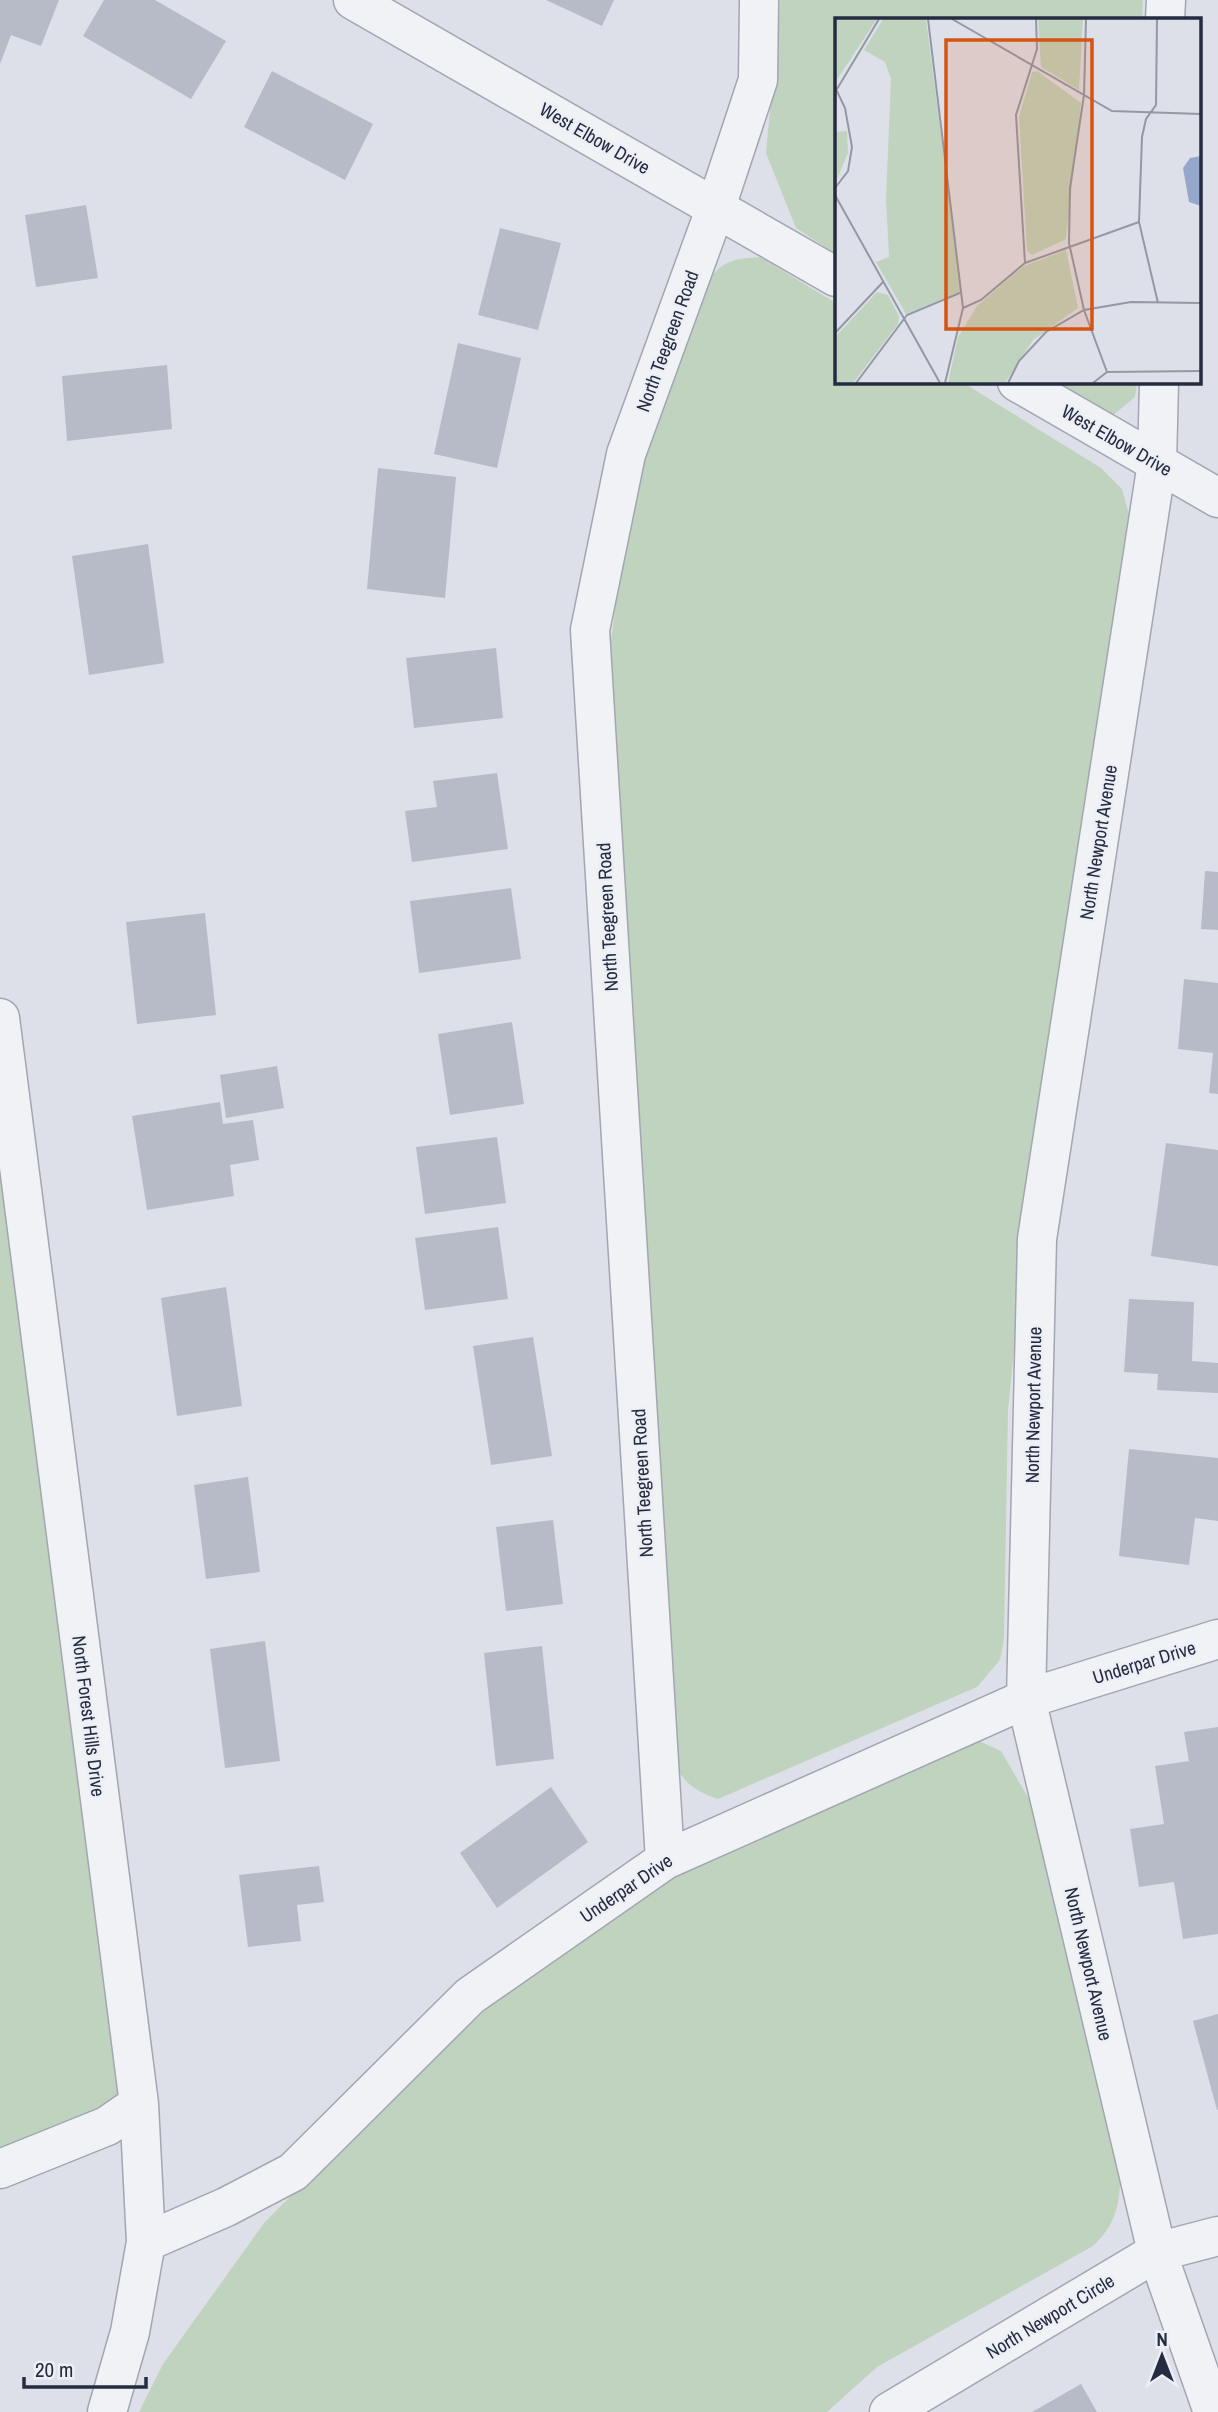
<svg xmlns="http://www.w3.org/2000/svg" width="1218" height="2412" font-family="'Archivo Narrow',sans-serif">
<rect width="100%" height="100%" fill="#dde0e8"/>
<path fill="#c0d3be" d="M780 0H1143L1142 19H836V254L796 228 766 153Z
M760 257 836 303V382H962L1101 468 1122 489 1132 525 1024 1253 1008 1410 1004 1639 1000 1660 977 1687 718 1799C697 1792 685 1784 674 1764L610 648 622 558 639 477 702 289C721 263 726 259 760 257Z
M1041 382H1137L1135 397 1112 416Z
M0 1129 124 2096 0 2171Z
M979 1741 1001 1751 1032 1804 1120 2179C1120 2206 1114 2227 1093 2246L877 2367 827 2412H139L163 2364 264 2223 380 2106 522 1977 736 1836 942 1746Z"/>
<path fill="#b7bbc8" d="M0 0H59L41 46 11 35 0 64Z
M104 0H155L226 41 191 99 83 36Z
M546 0H614L602 26Z
M272 71 373 124 345 180 244 127Z
M86 205 98 278 36 287 25 215Z
M500 228 561 243 538 330 478 315Z
M458 343 521 358 497 468 434 454Z
M167 365 172 429 67 441 62 376Z
M378 468 456 477 445 598 367 589Z
M148 544 164 663 89 675 72 556Z
M496 648 503 718 414 728 406 658Z
M497 773 508 849 412 862 405 811 437 807 433 781Z
M1205 871 1218 872V930L1201 929Z
M511 888 521 959 419 973 410 901Z
M205 913 216 1015 137 1024 126 922Z
M1184 979 1218 983V1094L1209 1093 1213 1053 1178 1049Z
M512 1022 524 1104 450 1115 438 1034Z
M277 1066 284 1108 226 1118 220 1075Z
M220 1102 223 1124 253 1120 259 1160 230 1165 234 1196 147 1210 132 1116Z
M497 1137 506 1203 425 1214 416 1147Z
M1166 1143 1218 1150V1266L1151 1256Z
M498 1227 508 1299 425 1310 415 1238Z
M226 1287 242 1406 177 1416 161 1298Z
M1129 1299 1194 1302 1192 1361 1218 1363V1393L1157 1390 1158 1374 1124 1372Z
M533 1337 552 1456 491 1465 473 1346Z
M1129 1449 1218 1458V1521L1195 1518 1189 1565 1119 1556Z
M248 1477 260 1572 206 1579 194 1485Z
M553 1520 563 1604 506 1611 496 1527Z
M265 1641 280 1761 225 1768 210 1649Z
M542 1646 554 1759 496 1766 484 1653Z
M1218 1727V1934L1183 1939 1174 1882 1139 1887 1130 1829 1164 1824 1155 1766 1189 1761 1184 1732Z
M551 1787 588 1842 497 1908 460 1853Z
M319 1866 324 1902 297 1905 301 1941 248 1947 239 1875Z
M1218 2014V2110H1217L1193 2021Z
M1081 2384 1097 2412H1032Z"/>
<g fill="none" stroke-linecap="round" stroke-linejoin="round">
<g stroke="#a2a6b2" stroke-width="41">
<path id="street" d="M353 0 836 277
M1165 19 1166 0
M1017 382 1218 498
M1159 382 1157 463 1037 1239 1026 1699 1157 2252 1213 2412
M0 1018 139 2104 146 2242 130 2332 107 2412
M665 1860 590 630 626 454 716 207 758 80 759 0
M0 2169 107 2126 139 2104
M146 2242 226 2207 293 2172 470 1996 665 1860 1026 1699 1218 1639
M889 2412 1157 2252 1218 2236"/>
</g>
<use href="#street" stroke="#f0f2f6" stroke-width="38"/>
</g>
<g text-anchor="middle" stroke-width="5" stroke-linejoin="round" paint-order="stroke">
<g font-size="19" fill="#262c40" stroke="#edeff6">
<text transform="translate(595 138) rotate(30)" y="7">West Elbow Drive</text>
<text transform="translate(667 341) rotate(-70)" y="7">North Teegreen Road</text>
<text transform="translate(1117 440) rotate(30)" y="7">West Elbow Drive</text>
<text transform="translate(1098 842) rotate(-81)" y="7">North Newport Avenue</text>
<text transform="translate(607 917) rotate(-93)" y="7">North Teegreen Road</text>
<text transform="translate(1033 1405) rotate(-89)" y="7">North Newport Avenue</text>
<text transform="translate(642 1483) rotate(-93)" y="7">North Teegreen Road</text>
<text transform="translate(1144 1662) rotate(-17)" y="7">Underpar Drive</text>
<text transform="translate(89 1716) rotate(83)" y="7">North Forest Hills Drive</text>
<text transform="translate(626 1888) rotate(-34)" y="7">Underpar Drive</text>
<text transform="translate(1089 1964) rotate(77)" y="7">North Newport Avenue</text>
<text transform="translate(1050 2316) rotate(-31)" y="7">North Newport Circle</text>
</g>
</g>
<g transform="translate(835 18)">
<rect width="366" height="366" fill="#dde0e8"/>
<path d="M0 1H42L1 63H0ZM48 1H91L126 273 71 296 41 244 54 239 51 181 56 61 50 44 29 32ZM203 1H248L244 72 206 49ZM202 53 246 85 231 221 197 237 192 233 184 99 197 54ZM12 113 13 135 0 166V114ZM231 232 243 290 198 322 170 365H113L123 319 142 288 189 248ZM42 274 53 277 64 298 63 306 18 365H0V319Z" fill="#c0d3be"/>
<path d="M366 138V188L354 184 348 150 355 140Z" fill="#95a8cb"/>
<path fill="none" stroke="#9498a5" stroke-width="2" d="M93 1 128 290 110 365M117 1 277 93 366 96M251 1 249 77 235 170 234 225 249 292 272 354M322 1 321 87 311 101 307 119 304 204 323 285M0 69 10 90 17 129 13 153 0 170M2 71 44 1M0 177 105 365M190 245 181 97 202 31 201 1M128 290 146 282 190 245 304 204M0 315 48 264M21 365 72 297 127 274M173 365 184 343 211 314 249 292 296 284 366 285M258 365 272 354 366 353"/>
<path fill="#d55411" fill-opacity="0.15" stroke="#d55411" stroke-width="3.5" d="M111 22H257V311H111Z"/>
<rect width="366" height="366" fill="none" stroke="#262c40" stroke-width="3.5"/>
</g>
<g transform="translate(1162 2356)" stroke="#edeff6" stroke-width="5" paint-order="stroke">
<path d="M0-5L12 26L0 18L-12 26Z" fill="#262c40"/>
<text y="-10" font-size="19" font-weight="bold" text-anchor="middle" fill="#262c40">N</text>
</g>
<path d="M24 2377v10h122v-10" fill="none" stroke="#262c40" stroke-width="3.5"/>
<text x="35" y="2377" font-size="21" fill="#262c40" stroke="#edeff6" stroke-width="5" paint-order="stroke">20 m</text>
</svg>
